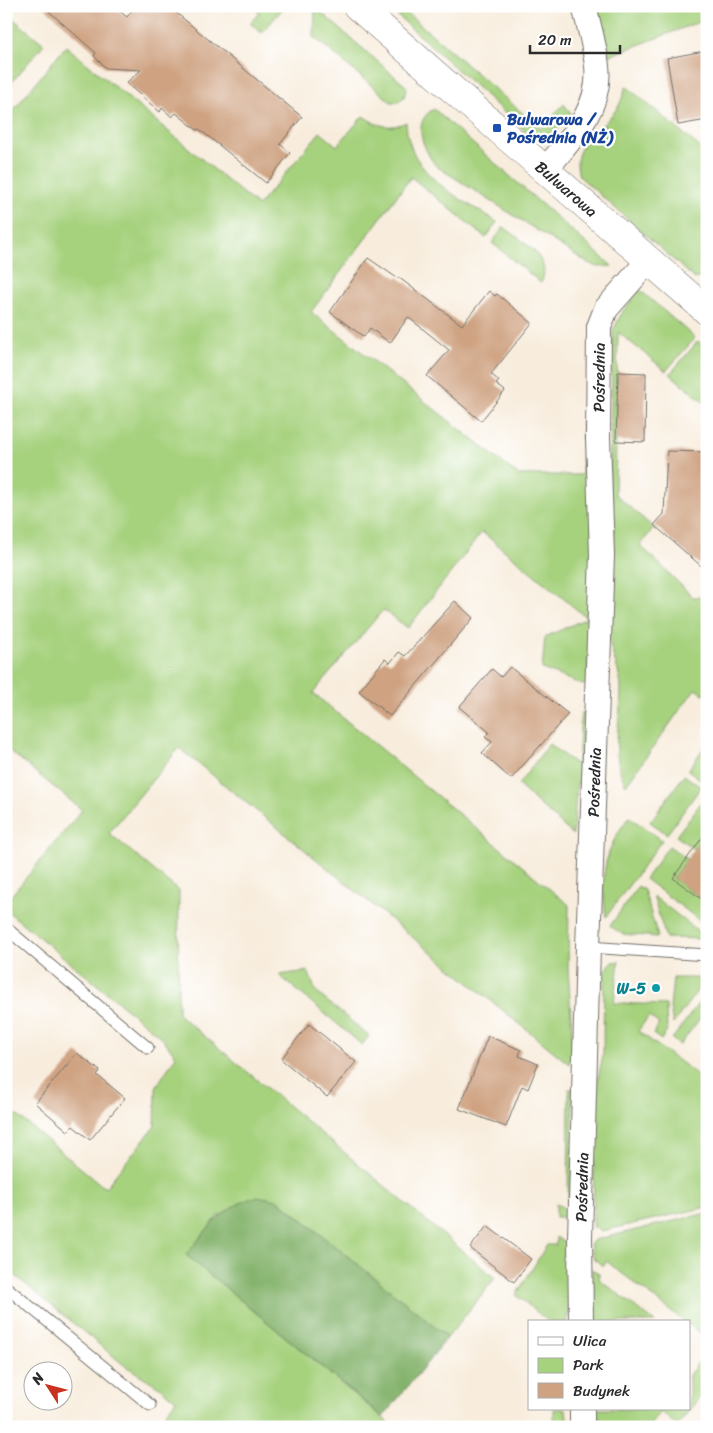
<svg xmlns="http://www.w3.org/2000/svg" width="713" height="1433" font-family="Sriracha,sans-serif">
<rect width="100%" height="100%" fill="#fff"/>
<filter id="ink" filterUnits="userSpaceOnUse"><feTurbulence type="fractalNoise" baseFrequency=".02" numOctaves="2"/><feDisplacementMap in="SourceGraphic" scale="10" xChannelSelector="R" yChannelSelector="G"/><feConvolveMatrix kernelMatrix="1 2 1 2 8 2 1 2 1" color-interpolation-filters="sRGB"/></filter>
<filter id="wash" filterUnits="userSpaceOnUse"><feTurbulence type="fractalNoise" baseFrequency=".0096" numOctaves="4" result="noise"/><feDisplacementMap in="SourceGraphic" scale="20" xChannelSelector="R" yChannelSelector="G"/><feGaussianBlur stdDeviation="1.12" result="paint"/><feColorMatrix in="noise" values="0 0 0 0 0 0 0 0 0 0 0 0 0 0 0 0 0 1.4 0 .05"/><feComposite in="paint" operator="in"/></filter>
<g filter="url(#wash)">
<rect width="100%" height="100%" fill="#f8eddd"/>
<path fill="#a6d17d" stroke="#687e54" d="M253 6H285L262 33 250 23 259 13Z
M387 6H399L541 129 564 104 571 114C559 131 547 142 526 132Z
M597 6H707V19L609 56Z
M315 7 407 87 404 97 399 102H391L314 37Z
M6 13 44 44 6 89Z
M66 46 258 206 320 132 337 146 363 116C378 126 390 130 406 122 408 175 457 196 497 222L486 238 411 177 311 312 518 475H582V420H588L593 543 587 684 583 685 542 669 545 637 587 618 482 532 408 628 383 610 313 693 569 905 568 968 573 1049 569 1064 179 748 109 833 179 891 178 1014 495 1278 448 1337 278 1200 218 1216 186 1255 394 1427H156L176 1400 158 1386 124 1365 6 1268V1106L105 1188 155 1126 156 1087 176 1056 162 1038 6 910V902L82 810 6 748V119Z
M626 86 707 153V275L695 279 579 176C569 143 599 134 615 111 621 104 623 95 626 86Z
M434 109 454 127 612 266 598 267 588 263 436 166C424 150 410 122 434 109Z
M504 227C520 240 554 258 541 283L492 243Z
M640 290 695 338 666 371 618 332 615 494 654 528 640 545 693 597H707V696L695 689 626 785C609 756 621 722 621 690 621 671 611 656 609 638L614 531 609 490 613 330 623 311Z
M698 341 707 349V405L670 374Z
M581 712 587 714 583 783H577L573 835 518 785 549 744 578 766Z
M707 743V779L704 782 688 770Z
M684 775 701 787 667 834 650 822Z
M707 795V832L694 849 676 836Z
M629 817 662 840 606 917C600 876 603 851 629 817Z
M669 846 687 859 673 878 707 903V926L645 879Z
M638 886 644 890 658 937 622 934 610 926Z
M653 896 707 938V939L666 938Z
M619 961 614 1003 666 1005 667 1031 661 1040 653 1034 659 1024 649 1016 638 1031 707 1082V1207L602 1231 593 1227 595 1092 603 1055 604 971 612 962Z
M308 971 316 992 369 1036 362 1045 279 975Z
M673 978H698L700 987 673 1024 670 1008Z
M707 992V1009L680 1045 672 1039Z
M569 1089H573L572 1217H556V1203L568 1211Z
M707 1213V1338L689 1325V1322H685L606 1261 604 1266 594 1259 590 1245 594 1240Z
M556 1237 566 1243 568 1250 570 1308 566 1322H549L516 1295 547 1245H556Z
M592 1269 600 1275 599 1279 655 1322H592Z
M702 1358 707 1362V1388L677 1426 661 1412 648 1427H599V1416L593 1409H657L660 1412 663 1409H689V1375Z
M554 1409H566L568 1427H554Z"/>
<path fill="#84b36c" stroke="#586f4c" d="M258 1196 277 1200 289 1209 448 1337 383 1417 186 1255C209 1227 222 1207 258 1196Z"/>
<g id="blocks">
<path fill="#cfa382" d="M43 6H113L127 17 135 6H168L302 117 280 144 290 153 266 183 199 129 197 130 176 113 172 117 162 108 160 112 126 83 141 70 106 68 94 56 96 53Z
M704 51 707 67V120L678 125 667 58Z
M368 258 397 278 398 277 462 325 489 291 495 296 497 294 532 323 491 374 499 381 496 384 505 391 481 421 427 376 449 350 408 317 390 343 370 328 364 337 330 312Z
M618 372 646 373 645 442 616 441Z
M667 451 707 452V571L654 525 664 514Z
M455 601 473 618 390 716 359 691 385 659 390 663 399 652 405 656Z
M510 667 568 714 511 779 482 753 492 742 485 737 489 732 459 707 492 669 501 677Z
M707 831V903L673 878Z
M309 1024 356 1062 327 1097 281 1059Z
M488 1036 521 1050 519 1056 538 1064 528 1089 522 1086 506 1127 459 1109Z
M77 1053 100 1071 97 1075 125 1098 90 1140 73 1126 68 1131 35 1103Z
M487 1226 531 1259 514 1282 470 1248Z"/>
</g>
</g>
<g filter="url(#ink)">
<use href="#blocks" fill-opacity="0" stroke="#736f69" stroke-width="1"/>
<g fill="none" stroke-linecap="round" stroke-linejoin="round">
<g stroke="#736f69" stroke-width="13">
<path id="service" d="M6 928 148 1048
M588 947 707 955
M6 1287 150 1405"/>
</g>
<g stroke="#736f69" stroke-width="26">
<g id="minor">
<path d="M545 170C570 140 602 109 597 66 595 47 589 26 584 6"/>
<path id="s1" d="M581 1322 580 1238 588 947 602 555 598 438 599 327 606 309 649 260"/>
<path d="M582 1409V1427"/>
</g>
</g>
<g stroke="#736f69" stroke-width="29">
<g id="tertiary">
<path id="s2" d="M357 6 707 311"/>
</g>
</g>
<use href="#service" stroke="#fff" stroke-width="11"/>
<use href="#minor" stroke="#fff" stroke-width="24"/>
<use href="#tertiary" stroke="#fff" stroke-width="28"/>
</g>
</g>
<rect fill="#1a4fb4" stroke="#fff" stroke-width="2" x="492" y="123" width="10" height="10" rx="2.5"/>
<circle fill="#0f9aa8" stroke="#fff" stroke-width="2" cx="656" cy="988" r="5"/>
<g text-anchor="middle" stroke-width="4.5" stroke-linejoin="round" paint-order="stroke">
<g font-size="16" font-weight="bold" fill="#164399" stroke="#fff" text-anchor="start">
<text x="507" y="125">Bulwarowa /<tspan x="507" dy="18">Pośrednia (NŻ)</tspan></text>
</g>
<g font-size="16" fill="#2b2b2b" stroke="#fff">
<text dy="6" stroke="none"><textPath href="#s2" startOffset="278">Bulwarowa</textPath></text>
<text dy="6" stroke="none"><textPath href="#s1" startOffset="945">Pośrednia</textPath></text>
<text dy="6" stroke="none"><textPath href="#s1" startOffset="540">Pośrednia</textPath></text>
<text dy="6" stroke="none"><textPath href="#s1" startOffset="135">Pośrednia</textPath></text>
</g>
<g font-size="16" font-weight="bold" fill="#0d838f" stroke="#fff" text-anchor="end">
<text x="646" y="994">W-5</text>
</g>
</g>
<rect width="713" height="1433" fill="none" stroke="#fff" stroke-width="25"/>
<rect x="528" y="1320" width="162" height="90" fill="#ffffff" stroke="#aaaaaa"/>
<rect x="538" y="1337" width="25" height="8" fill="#ffffff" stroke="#aaaaaa"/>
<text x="573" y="1346" font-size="15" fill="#2b2b2b">Ulica</text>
<rect x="538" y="1358" width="25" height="15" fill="#a6d17d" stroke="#aaaaaa"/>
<text x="573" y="1370" font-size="15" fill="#2b2b2b">Park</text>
<rect x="538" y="1383" width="25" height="15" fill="#cfa382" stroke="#aaaaaa"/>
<text x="573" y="1396" font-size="15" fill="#2b2b2b">Budynek</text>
<g transform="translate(48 1386) rotate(306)"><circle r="24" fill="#ffffff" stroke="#aaaaaa"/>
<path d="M0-4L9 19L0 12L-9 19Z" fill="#c8321e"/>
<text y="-8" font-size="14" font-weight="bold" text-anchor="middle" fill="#2b2b2b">N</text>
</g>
<path d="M530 45v8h90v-8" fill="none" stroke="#2b2b2b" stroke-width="2.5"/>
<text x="538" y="45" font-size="15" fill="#2b2b2b" stroke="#ffffff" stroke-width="4" paint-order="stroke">20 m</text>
</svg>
